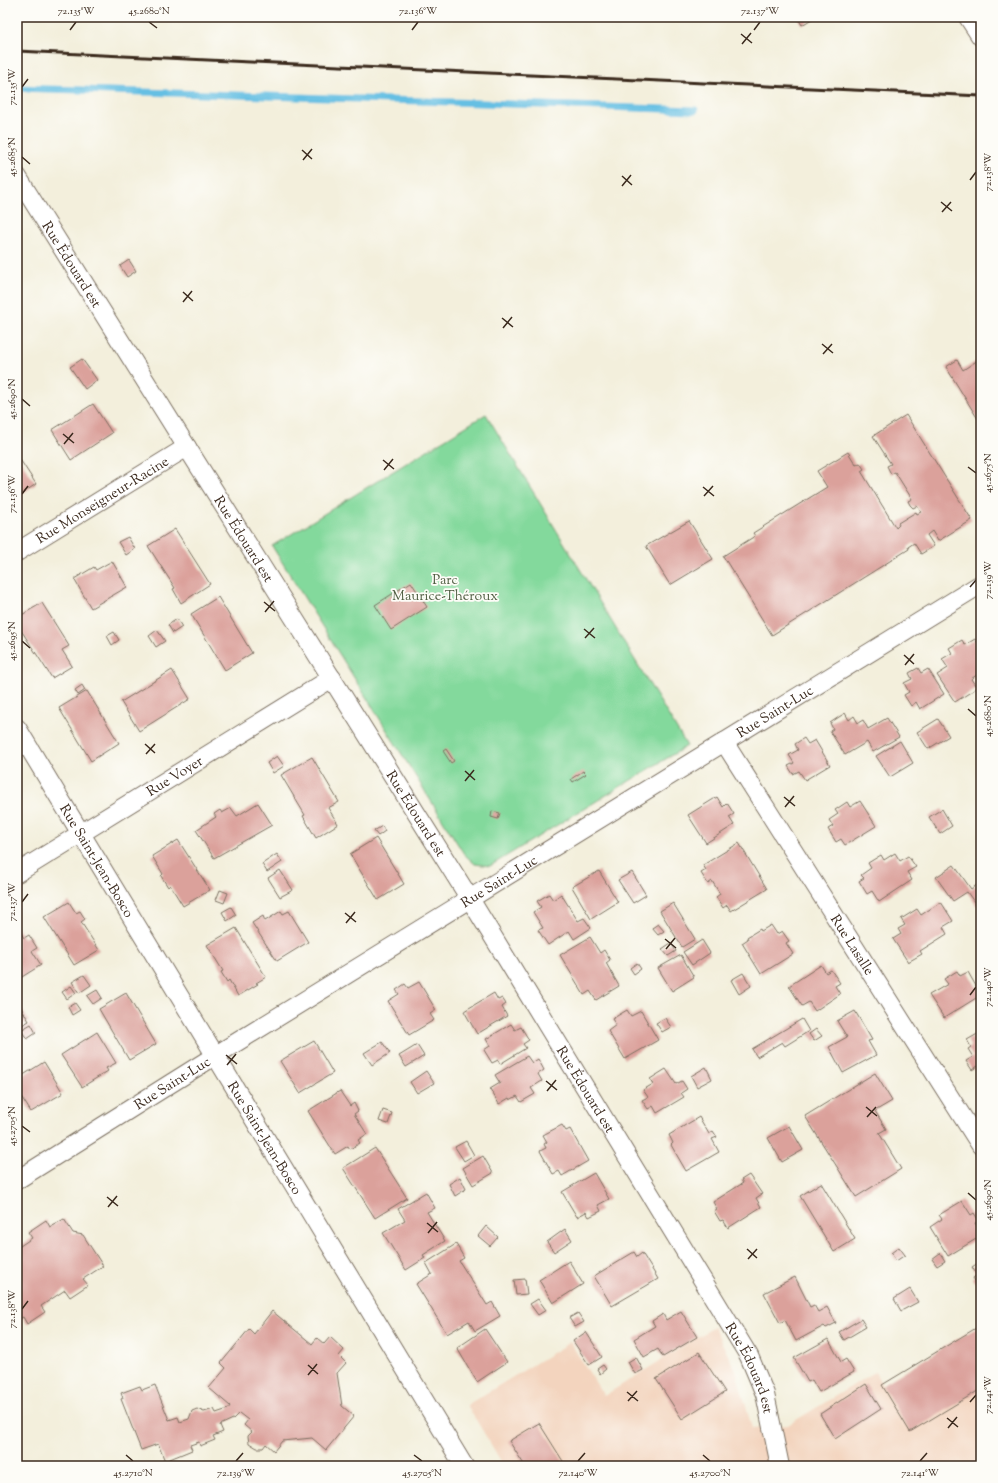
<svg xmlns="http://www.w3.org/2000/svg" width="998" height="1483" font-family="'Sorts Mill Goudy',serif">
<rect width="100%" height="100%" fill="#fdfcf7"/>
<filter id="ink" filterUnits="userSpaceOnUse"><feTurbulence type="fractalNoise" baseFrequency=".025" numOctaves="2"/><feDisplacementMap in="SourceGraphic" scale="8" xChannelSelector="R" yChannelSelector="G"/><feConvolveMatrix kernelMatrix="1 2 1 2 8 2 1 2 1" color-interpolation-filters="sRGB"/></filter>
<filter id="wash" filterUnits="userSpaceOnUse"><feTurbulence type="fractalNoise" baseFrequency=".012" numOctaves="4" result="noise"/><feDisplacementMap in="SourceGraphic" scale="16" xChannelSelector="R" yChannelSelector="G"/><feGaussianBlur stdDeviation="0.9" result="paint"/><feColorMatrix in="noise" values="0 0 0 0 0 0 0 0 0 0 0 0 0 0 0 0 0 1.4 0 .05"/><feComposite in="paint" operator="in"/></filter>
<g filter="url(#wash)">
<rect width="100%" height="100%" fill="#f3efdc"/>
<path fill="#f3d4be" d="M981 1325V1466H504L467 1405 570 1342 604 1396 714 1327 736 1371 752 1428 788 1425 875 1372 882 1385Z"/>
<path fill="#83d99c" stroke="#5f825d" d="M486 414 687 746 490 866 475 864 464 854 272 546Z"/>
<g fill="none" stroke-linecap="round" stroke-linejoin="round">
<path stroke="#65bfe3" stroke-width="7" d="M17 88 695 110"/>
</g>
<g id="blocks">
<path fill="#dba19b" d="M797 17H815L802 25Z
M129 260 136 271 127 277 120 266Z
M981 358V424L946 367 957 360 963 370Z
M82 359 97 380 85 389 70 367Z
M93 404 112 433 71 460 52 430Z
M906 415 972 520 938 541 932 531 927 535 934 546 921 554 914 543 908 547 909 549 772 635 723 556 755 536 753 533 827 487 817 471 848 452 856 465 860 463 864 469 861 471 896 528 899 525 898 523 916 512 917 514 921 512 917 506 913 508 910 505 908 501 912 499 895 472 891 474 887 466 891 464 873 436Z
M19 458 36 484 17 497V460Z
M689 521 713 559 670 585 646 546Z
M175 529 210 584 181 603 173 589 175 588 148 546Z
M128 537 135 549 126 555 118 542Z
M112 561 127 587 91 608 74 579 94 567 96 570Z
M411 582 427 607 391 630 375 605Z
M218 597 252 653 225 670 191 614Z
M42 603 69 646 62 650 72 666 52 678 17 624V614L18 613 20 616Z
M177 619 182 627 173 633 168 625Z
M157 630 165 641 156 647 149 636Z
M114 632 119 640 112 645 107 636Z
M975 639 981 648V672L971 679 977 688 955 702 937 675 948 668 942 659 952 653 949 648 962 640 965 645Z
M918 668 921 673 928 669 944 694 920 709 916 702 911 706 904 695 909 692 904 683 912 679 909 673Z
M172 670 190 699 139 731 121 702Z
M82 685 85 690 78 695 75 690Z
M87 691 119 743 91 761 59 708Z
M845 713 849 720 854 716 858 723 863 720 868 729 887 718 899 737 873 752 867 742 845 755 830 731 833 729 830 723Z
M938 719 949 736 928 749 917 732Z
M804 738 808 744 815 740 830 765 805 780 799 771 793 774 788 766 794 763 789 755 798 750 795 744Z
M900 741 913 763 890 777 876 756Z
M446 749 454 761 451 763 443 751Z
M277 756 284 766 273 773 267 763Z
M312 757 339 802 328 808 338 824 316 838 303 816 305 815 281 775Z
M583 771 586 774 573 782 571 779Z
M717 797 723 807 727 803 734 814 729 817 734 825 706 843 688 815Z
M860 801 876 826 845 845 841 839 836 842 828 829 833 826 829 820 838 814 835 810 847 802 850 807Z
M258 803 272 825 214 858 196 830 216 817 214 814 220 810 222 813 231 808 237 816Z
M942 809 952 826 940 834 929 817Z
M492 811 500 813 498 819 491 817Z
M382 826 385 831 378 836 374 831Z
M376 838 404 884 378 900 350 854Z
M178 840 210 890 183 906 170 885 168 887 161 876 163 874 152 856Z
M739 843 767 889 731 911 727 905 723 908 716 897 720 894 712 881 708 884 701 873 706 870 703 865Z
M895 853 900 861 908 856 916 867 907 872 912 880 879 902 872 891 867 894 859 881 864 878 861 875 871 868 868 863 881 855 884 860Z
M277 854 282 862 267 872 262 864Z
M954 865 971 889 978 884 981 888V903L977 906 967 892 953 901 936 877Z
M280 870 293 890 280 897 268 878Z
M599 871 618 902 591 919 572 887Z
M632 872 646 895 633 903 618 880Z
M220 890 228 893 224 903 216 900Z
M549 894 553 900 561 894 578 921 584 918 591 928 574 939 569 931 548 945 538 930 543 928 533 912 541 907 537 901Z
M69 902 76 913 80 911 85 919 81 922 99 950 74 965 44 917Z
M941 902 953 921 943 927 947 934 920 951 922 954 908 962 893 939 901 934 898 929 905 925 901 919 917 909 921 915Z
M673 903 695 939 682 947 660 911Z
M231 907 236 915 227 921 222 912Z
M281 911 283 914 289 911 308 942 277 961 252 923 263 916 265 921Z
M658 924 664 931 658 935 652 928Z
M771 925 777 934 782 931 789 941 786 943 793 954 761 974 742 943 748 939 747 937 760 929 761 931Z
M17 927 24 938 29 935 37 948 32 951 41 965 17 980Z
M236 928 266 977 256 983 258 984 238 996 229 980 227 982 221 972 223 971 207 945Z
M590 937 600 953 604 950 610 960 606 963 619 986 596 1000 590 991 584 995 560 955Z
M702 940 710 953 692 965 683 952Z
M671 943 676 951 668 956 662 949Z
M681 955 694 977 672 991 658 968Z
M637 963 641 969 634 974 630 968Z
M821 965 826 973 831 970 840 983 835 986 840 994 815 1011 809 1002 802 1006 789 986Z
M957 971 960 976 968 972 981 995 944 1018 929 995 948 984 944 979Z
M743 973 751 986 739 994 731 980Z
M84 975 91 985 79 993 72 982Z
M419 982 436 1010 430 1014 434 1020 409 1035 388 1001 399 994 396 990 405 984 408 988Z
M71 986 76 993 67 999 62 992Z
M97 990 102 998 93 1004 87 996Z
M126 993 156 1044 129 1060 99 1009Z
M494 993 498 1000 502 998 506 1004 502 1007 507 1016 477 1034 464 1011Z
M18 1003 29 1021 17 1028V1004Z
M75 1003 80 1010 72 1015 68 1007Z
M627 1010 631 1016 641 1011 658 1040 625 1059 608 1031 616 1025 612 1019Z
M855 1011 872 1040 868 1041 876 1055 843 1073 829 1047 847 1037 837 1021Z
M665 1018 671 1027 662 1032 656 1023Z
M802 1019 809 1031 785 1046 782 1042 757 1057 752 1049Z
M31 1024 36 1033 27 1039 21 1030Z
M511 1024 515 1030 521 1027 529 1040 523 1044 526 1048 500 1064 498 1060 492 1063 484 1050 490 1046 486 1039Z
M816 1029 822 1036 814 1041 809 1034Z
M97 1032 116 1063 106 1068 108 1071 82 1087 61 1055Z
M981 1032V1070L978 1066 972 1070 966 1061 973 1057 968 1049 971 1047 967 1040Z
M314 1041 333 1073 300 1093 280 1061Z
M382 1042 390 1053 372 1065 364 1053Z
M417 1045 424 1056 406 1067 399 1056Z
M527 1056 532 1063 538 1059 544 1070 538 1074 542 1081 531 1088 535 1094 521 1102 517 1096 510 1100 509 1098 499 1104 490 1089 500 1083 495 1075Z
M44 1062 63 1093 31 1112 17 1090V1079Z
M706 1067 712 1079 697 1087 691 1076Z
M666 1069 676 1084 682 1081 687 1089 681 1093 684 1097 657 1113 653 1106 648 1109 642 1100 648 1097 643 1090 653 1084 650 1079Z
M426 1071 434 1083 417 1093 410 1082Z
M875 1073 892 1101 875 1111 886 1129 879 1133 901 1169 856 1197 805 1116Z
M340 1091 350 1106 354 1103 358 1111 354 1114 367 1134 358 1140 360 1143 350 1149 348 1146 335 1154 308 1111Z
M383 1110 392 1113 388 1124 379 1121Z
M699 1117 709 1134 713 1131 717 1137 712 1139 719 1152 686 1171 671 1145 673 1143 669 1135Z
M562 1125 566 1131 570 1129 588 1161 562 1176 559 1171 553 1174 540 1151 546 1148 544 1144 547 1142 543 1135Z
M789 1126 803 1150 782 1162 768 1138Z
M466 1141 474 1155 464 1161 455 1147Z
M375 1148 407 1198 375 1218 343 1168Z
M483 1156 493 1173 473 1185 463 1168Z
M594 1173 609 1199 598 1205 601 1211 589 1217 586 1212 577 1217 562 1192Z
M749 1175 762 1194 756 1198 761 1207 728 1228 723 1220 720 1221 714 1211 717 1209 713 1202 743 1183 741 1180Z
M460 1177 466 1189 455 1196 449 1184Z
M821 1183 855 1239 834 1252 800 1196Z
M426 1192 435 1208 427 1212 445 1241 423 1255 425 1258 406 1270 383 1233 405 1220 398 1209Z
M962 1201 971 1215 974 1213 979 1221 975 1223 981 1232V1236L948 1256 930 1227 942 1219 939 1215Z
M64 1219 73 1233 83 1235 103 1266 83 1279 88 1285 70 1297 65 1290 41 1306 45 1312 27 1324 23 1317 17 1320V1248L32 1238 28 1232 46 1220 50 1227Z
M486 1226 498 1237 490 1246 478 1236Z
M565 1229 572 1240 554 1252 547 1242Z
M456 1244 464 1258 459 1261 487 1305 492 1302 500 1316 475 1331 469 1321 447 1334 416 1284 432 1274 426 1263Z
M899 1247 905 1255 896 1261 891 1253Z
M634 1252 637 1257 642 1253 658 1279 612 1306 594 1276Z
M940 1253 945 1261 937 1266 932 1259Z
M569 1261 583 1284 553 1303 539 1280Z
M978 1263 979 1265 981 1264V1290L973 1278 977 1275 972 1267Z
M795 1277 810 1307 814 1305 818 1312 827 1307 836 1323 826 1328 824 1326 796 1341 785 1320 780 1323 764 1293Z
M525 1279 527 1294 516 1295 514 1280Z
M910 1289 918 1302 901 1311 894 1299Z
M538 1299 546 1310 538 1315 530 1304Z
M272 1311 312 1344 317 1338 324 1344 330 1337 344 1350 339 1356 346 1363 337 1373 342 1406 354 1416 326 1450 312 1438 282 1441 274 1451 266 1444 263 1448H257L249 1443 248 1436 252 1432 244 1425 248 1420 239 1413 233 1419 220 1425 223 1432 213 1436 215 1440 200 1446 199 1442 190 1445 192 1450 165 1461 158 1444 141 1450 121 1399 123 1398 121 1393 140 1386 142 1390 155 1385 169 1420 178 1417 180 1422 189 1419 192 1411 197 1409 204 1412 214 1409 216 1413 228 1409 230 1406 209 1388 226 1368 221 1363 249 1329 254 1334Z
M681 1311 697 1337 663 1357 658 1349 644 1357 634 1339 655 1326 652 1321 663 1314 666 1320Z
M578 1313 584 1322 575 1327 569 1318Z
M861 1319 866 1327 844 1340 839 1332Z
M981 1325V1389L910 1432 882 1385Z
M485 1329 507 1362 477 1382 457 1348Z
M586 1332 602 1357 589 1365 573 1341Z
M828 1339 841 1362 846 1359 854 1372 819 1392 812 1380 808 1382 794 1358Z
M699 1352 725 1392 682 1419 656 1379Z
M636 1357 643 1370 635 1374 628 1362Z
M603 1365 606 1369 600 1374 597 1369Z
M866 1384 881 1409 835 1439 820 1414Z
M539 1423 566 1466H525L509 1441Z"/>
</g>
</g>
<g filter="url(#ink)">
<use href="#blocks" fill-opacity="0" stroke="#7b6f60" stroke-width="1"/>
<g fill="none" stroke-linecap="round" stroke-linejoin="round">
<g stroke="#7b6f60" stroke-width="20">
<g id="minor">
<path d="M968 17 981 37"/>
<path id="s1" d="M17 176 470 899 749 1356 765 1394 780 1466"/>
<path id="s2" d="M17 552 187 447"/>
<path id="s3" d="M17 728 464 1466"/>
<path id="s4" d="M724 742 981 1146"/>
<path id="s5" d="M17 873 332 678"/>
<path id="s6" d="M17 1180 216 1055 981 584"/>
</g>
</g>
<use href="#minor" stroke="#fff" stroke-width="18"/>
<path stroke="#3b2a1e" stroke-width="3" d="M17 51 981 96"/>
</g>
</g>
<path fill="none" stroke="#3b2a1e" stroke-width="1.5" d="M149 22 157 28M70 30 76 22M412 30 418 22M754 30 760 22M741 34 752 43M742 44 751 33M22 87 28 79M302 150 312 159M22 157 30 164M303 160 312 149M622 176 632 185M970 180 976 172M622 186 631 175M941 202 952 211M942 212 951 202M183 292 193 301M183 302 192 291M502 318 513 327M503 328 512 317M822 344 833 353M823 354 832 344M22 399 30 406M63 434 74 443M64 444 73 433M383 460 394 469M968 467 976 473M384 470 393 459M703 487 714 496M22 494 28 486M704 496 713 486M970 587 976 580M264 602 275 611M265 612 274 601M584 629 595 638M585 638 594 628M22 641 30 648M904 655 914 664M905 665 914 654M968 709 976 716M145 744 155 753M146 754 155 744M465 771 475 780M465 781 474 770M784 797 795 806M785 807 794 796M22 902 28 894M345 913 356 922M346 923 355 912M665 939 676 948M666 949 675 938M970 995 976 987M226 1055 237 1064M227 1065 236 1054M546 1081 557 1090M547 1091 556 1080M866 1107 877 1116M867 1117 876 1107M22 1126 30 1132M968 1193 976 1200M107 1197 118 1206M108 1207 117 1196M427 1223 438 1232M428 1233 437 1222M747 1249 757 1258M748 1259 757 1249M22 1309 28 1301M308 1365 318 1374M308 1375 317 1364M627 1392 638 1401M628 1401 637 1391M970 1402 976 1395M947 1418 958 1427M948 1428 957 1417M126 1455 133 1461M414 1455 422 1461M703 1455 710 1461M236 1461 243 1453M578 1461 585 1453M920 1461 927 1453"/>
<g text-anchor="middle" stroke-width="3.5" stroke-linejoin="round" paint-order="stroke">
<g font-size="14" fill="#3b2a1e" stroke="#fdfcf7">
<text dy="5" stroke="none"><textPath href="#s1" startOffset="104">Rue Édouard est</textPath></text>
<text dy="5" stroke="none"><textPath href="#s2" startOffset="100">Rue Monseigneur-Racine</textPath></text>
<text dy="5" stroke="none"><textPath href="#s1" startOffset="428">Rue Édouard est</textPath></text>
<text dy="5" stroke="none"><textPath href="#s6" startOffset="891">Rue Saint-Luc</textPath></text>
<text dy="5" stroke="none"><textPath href="#s5" startOffset="185">Rue Voyer</textPath></text>
<text dy="5" stroke="none"><textPath href="#s1" startOffset="752">Rue Édouard est</textPath></text>
<text dy="5" stroke="none"><textPath href="#s3" startOffset="155">Rue Saint-Jean-Bosco</textPath></text>
<text dy="5" stroke="none"><textPath href="#s6" startOffset="567">Rue Saint-Luc</textPath></text>
<text dy="5" stroke="none"><textPath href="#s4" startOffset="240">Rue Lasalle</textPath></text>
<text dy="5" stroke="none"><textPath href="#s6" startOffset="183">Rue Saint-Luc</textPath></text>
<text dy="5" stroke="none"><textPath href="#s1" startOffset="1076">Rue Édouard est</textPath></text>
<text dy="5" stroke="none"><textPath href="#s3" startOffset="479">Rue Saint-Jean-Bosco</textPath></text>
<text dy="5" stroke="none"><textPath href="#s1" startOffset="1400">Rue Édouard est</textPath></text>
</g>
<g font-size="14" fill="#515f44" stroke="#fdfcf7">
<text x="445" y="584">Parc<tspan x="445" dy="16">Maurice-Théroux</tspan></text>
</g>
</g>
<rect width="998" height="1483" fill="none" stroke="#fdfcf7" stroke-width="44"/>
<rect x="22" y="22" width="954" height="1439" fill="none" stroke="#3b2a1e" stroke-width="1.5"/>
<g font-size="10" text-anchor="middle" fill="#3b2a1e">
<text x="76" y="14">72.135°W</text>
<text x="149" y="14">45.2680°N</text>
<text x="418" y="14">72.136°W</text>
<text x="760" y="14">72.137°W</text>
<text transform="translate(11 87) rotate(-90)" y="4">72.135°W</text>
<text transform="translate(11 157) rotate(-90)" y="4">45.2685°N</text>
<text transform="translate(987 172) rotate(-90)" y="4">72.138°W</text>
<text transform="translate(11 399) rotate(-90)" y="4">45.2690°N</text>
<text transform="translate(987 473) rotate(-90)" y="4">45.2675°N</text>
<text transform="translate(11 494) rotate(-90)" y="4">72.136°W</text>
<text transform="translate(987 580) rotate(-90)" y="4">72.139°W</text>
<text transform="translate(11 641) rotate(-90)" y="4">45.2695°N</text>
<text transform="translate(987 716) rotate(-90)" y="4">45.2680°N</text>
<text transform="translate(11 902) rotate(-90)" y="4">72.137°W</text>
<text transform="translate(987 987) rotate(-90)" y="4">72.140°W</text>
<text transform="translate(11 1126) rotate(-90)" y="4">45.2705°N</text>
<text transform="translate(987 1200) rotate(-90)" y="4">45.2690°N</text>
<text transform="translate(11 1309) rotate(-90)" y="4">72.138°W</text>
<text transform="translate(987 1395) rotate(-90)" y="4">72.141°W</text>
<text x="133" y="1476">45.2710°N</text>
<text x="236" y="1476">72.139°W</text>
<text x="422" y="1476">45.2705°N</text>
<text x="578" y="1476">72.140°W</text>
<text x="710" y="1476">45.2700°N</text>
<text x="920" y="1476">72.141°W</text>
</g>
</svg>
